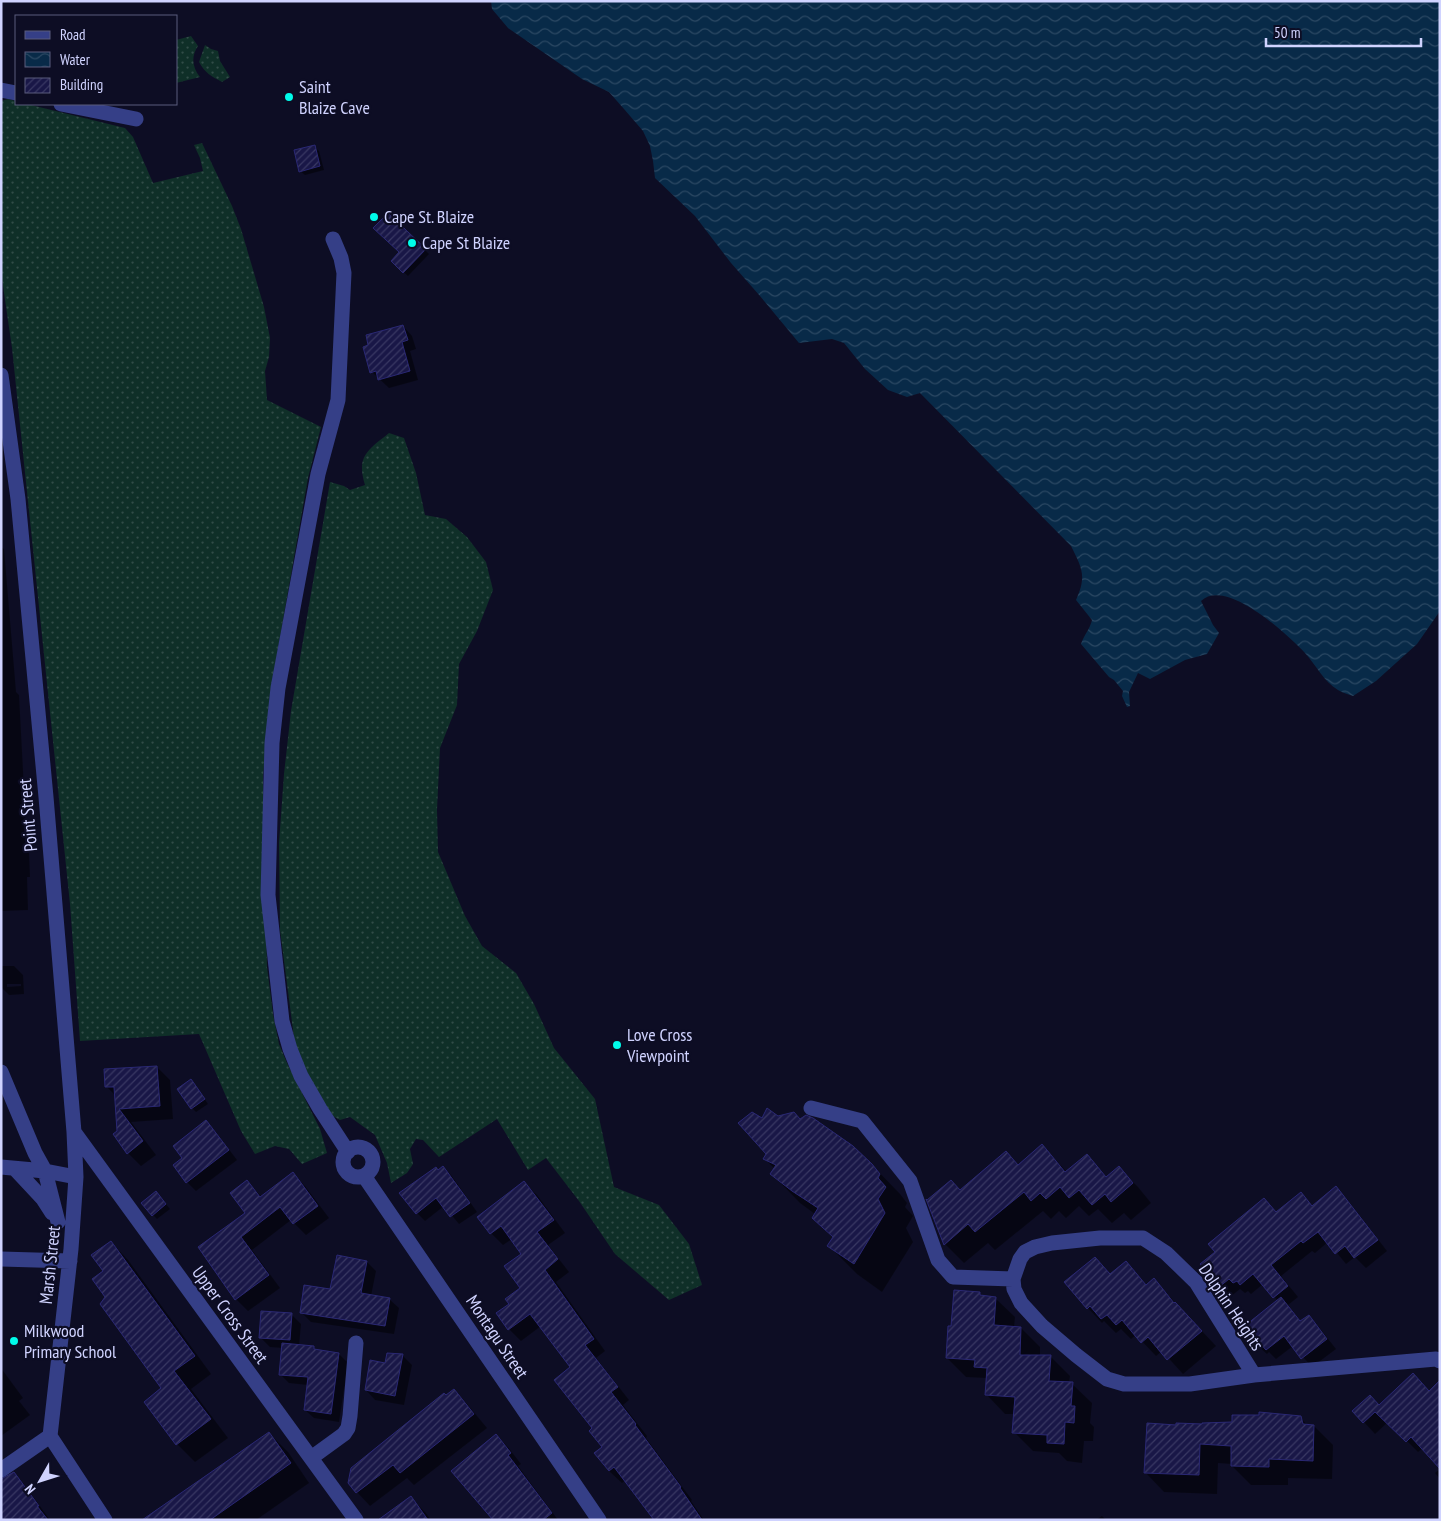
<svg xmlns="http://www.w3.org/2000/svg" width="1441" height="1521" font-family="'PT Sans Narrow',sans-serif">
<defs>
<pattern id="grass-dots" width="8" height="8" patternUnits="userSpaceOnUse" patternTransform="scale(1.25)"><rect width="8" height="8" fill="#0f2f28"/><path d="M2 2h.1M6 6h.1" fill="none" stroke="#314c48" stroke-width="1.8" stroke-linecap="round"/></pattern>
<pattern id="water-waves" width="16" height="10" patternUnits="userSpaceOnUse" patternTransform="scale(1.25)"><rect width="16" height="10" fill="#082a48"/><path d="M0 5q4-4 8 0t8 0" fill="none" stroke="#2b4863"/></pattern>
<pattern id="building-hatch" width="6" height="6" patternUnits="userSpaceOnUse" patternTransform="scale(1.25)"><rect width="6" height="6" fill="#191747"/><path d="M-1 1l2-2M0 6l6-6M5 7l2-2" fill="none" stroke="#393863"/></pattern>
</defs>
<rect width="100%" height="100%" fill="#0d0d24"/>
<path fill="url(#grass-dots)" d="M191 36 198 46C191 56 192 67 200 77L176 83V40Z
M205 45 211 49 218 51 220 61 230 77 222 82C211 76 205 73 199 62Z
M8 99 16 101V104H27L125 128 133 137 153 183 203 171 200 158 194 145 202 143 232 206 241 229 264 307 270 338 269 357 265 371 267 400 321 427 308 478 270 694 263 777 267 967 273 1014 279 1044 287 1063 320 1129 327 1153 302 1164 289 1149 275 1146 255 1154 241 1131 199 1034 80 1041 70 904 12 348 1 272V101Z
M389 433 404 438 416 473 425 515 446 519 467 537 486 562 493 590 477 631 459 664 457 705 440 748 437 810 438 852 465 916 482 946 516 973 534 1004 554 1048 595 1099 614 1187 659 1205 689 1244 702 1285 669 1300 615 1254 579 1201 546 1158 528 1170 497 1119 439 1157 423 1140 416 1139 410 1149 413 1164 407 1173 391 1183 387 1163 375 1135 350 1117 340 1120 331 1115 313 1087 295 1045 280 930 279 843 284 774 291 711 330 482 344 486 350 490 365 485C356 456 368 450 389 433Z"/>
<path fill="url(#water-waves)" d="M491 1H1440V611L1417 644 1376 681 1353 696C1348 694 1343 693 1338 690 1324 682 1316 665 1305 653 1288 635 1226 577 1201 601L1213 625 1219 633 1207 654 1185 660 1150 679 1138 673 1129 692 1130 706 1127 707 1122 696 1123 691 1114 680 1109 677 1081 644C1084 635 1090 629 1092 620L1076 600C1087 576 1082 568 1071 546L920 393 907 397 888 390 865 369 844 343 832 339 799 343 760 296 731 263 695 216 655 178 653 161 650 146 643 131 624 109 609 92 582 79 508 28 492 9Z"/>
<path fill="#0007" fill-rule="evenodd" d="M314 146 319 151 324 170 305 175 300 171Z
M388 214 429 254 408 276 392 261 400 252Z
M403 326 412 336 416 349 410 351 418 380 389 388 372 372Z
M1 547 4 549 16 692 19 695 26 828 28 830 30 877H27L28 910 1 911Z
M1 966H14L23 975 24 994 9 995 1 987ZM7 984H21V986L7 987Z
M157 1067 170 1080 173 1119 131 1122 156 1155 141 1166 128 1153 119 1132 116 1096 107 1087Z
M195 1085 208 1104 196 1112 192 1108Z
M778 1118 800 1120 872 1165 900 1194 907 1203 905 1207 913 1216 906 1228 913 1242 882 1292 857 1274 829 1246 833 1238 813 1218 815 1214 800 1203 772 1174 775 1169 765 1159 767 1154 762 1120Z
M206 1122 215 1131 237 1160 196 1191 187 1182Z
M1042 1146 1067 1172 1086 1156 1108 1178 1119 1168 1138 1187 1151 1203 1131 1220 1124 1213 1112 1223 1098 1209 1089 1216 1079 1206 1066 1218 1059 1211 1051 1219 1043 1211 995 1250 988 1243 964 1263 945 1244 960 1191 1006 1152 1019 1166Z
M443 1168 451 1175 477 1212 459 1224 444 1206 425 1221 417 1213 438 1171Z
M293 1174 305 1186 329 1218 306 1235 291 1220 252 1250 280 1288 248 1311 236 1299 200 1247 247 1213V1182L262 1197Z
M524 1183 537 1195 565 1233 548 1245 569 1272 556 1282 605 1351 596 1358 629 1400 623 1405 647 1436 646 1438 692 1500 691 1501 704 1520H656L626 1480 622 1483 609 1471 603 1447 594 1428 572 1367 541 1326 521 1341 509 1329 511 1304 522 1288 523 1254 512 1239 503 1245 491 1233Z
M1336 1188 1346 1198 1387 1251 1366 1268 1355 1257 1346 1264 1328 1242 1315 1253 1312 1251 1281 1276 1298 1297 1288 1305 1301 1322 1309 1316 1318 1326 1336 1349 1312 1367 1293 1346 1276 1359 1269 1352 1267 1354 1257 1345 1278 1301 1263 1284 1251 1294 1248 1291 1245 1293 1240 1289 1230 1297 1219 1286 1216 1253 1264 1200 1277 1213 1301 1194 1313 1207Z
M160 1197 170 1209 157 1219 153 1215Z
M111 1242 128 1260 211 1374 191 1389 228 1438 195 1462 177 1444 145 1402 163 1389 107 1298 105 1271Z
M367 1262 376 1271 371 1296 389 1299 399 1308 394 1334 311 1322 301 1312 331 1291Z
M1126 1263 1147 1286 1154 1280 1216 1346 1183 1374 1162 1351 1156 1356 1136 1335 1131 1339 1121 1329 1116 1333 1104 1321 1102 1323 1088 1308 1111 1275Z
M980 1293 984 1297 995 1298 1015 1317 1014 1327 1021 1328 1040 1347V1357H1051L1070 1376 1069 1383 1072 1384 1092 1403 1090 1423 1094 1427 1093 1441H1084L1082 1463 1067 1461 1059 1453 1033 1451 1014 1432 1015 1414H1005L986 1394 987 1378 966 1377 947 1358 953 1328Z
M291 1314 301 1324 299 1346 313 1348 316 1350 339 1354 348 1363 339 1422 314 1418 305 1410 308 1385 289 1383 280 1374 283 1348 270 1347 260 1337Z
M402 1355 412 1365 404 1405 375 1400 366 1390 386 1364Z
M1 1368 23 1398 19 1401 30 1415 1 1436Z
M454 1390 467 1404 487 1428 414 1485 407 1478 370 1506 357 1492 446 1397Z
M1429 1392 1423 1448 1418 1452 1388 1422 1375 1434 1364 1422 1379 1406Z
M1301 1418 1308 1426H1314L1333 1445 1332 1479 1288 1478V1485H1251L1232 1466V1464L1218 1463 1217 1494 1164 1492 1145 1472 1177 1426Z
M269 1433 288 1452 309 1483 256 1520H145Z
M496 1436 507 1446 521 1464 518 1466 558 1520H492L494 1518Z
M1440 1469V1479L1435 1473Z
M14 1474 26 1487 50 1520H1Z
M411 1498 425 1512 431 1520H386Z
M1102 1516 1106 1520H1096Z"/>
<path fill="url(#building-hatch)" stroke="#2a2874" d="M315 145 320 166 299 172 294 150Z
M388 213 426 249 403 273 391 261 399 252 373 228Z
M403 325 408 340 402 342 410 371 378 380 376 371 370 373 363 347 368 345 366 335Z
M157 1066 160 1106 119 1109 143 1141 127 1154 113 1134 117 1131 114 1087H105L104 1069Z
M191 1079 205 1099 191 1109 177 1089Z
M767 1108 778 1116 794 1112 800 1119 806 1115 813 1118 853 1146 872 1164 880 1174 878 1178 886 1187 878 1199 885 1213 854 1264 827 1246 833 1237 812 1218 818 1208 792 1191 770 1174 776 1165 763 1159 766 1154 738 1123 752 1112 762 1118Z
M206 1120 229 1150 186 1183 173 1165 182 1158 173 1146Z
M1042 1144 1065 1172 1087 1154 1106 1177 1119 1166 1133 1183 1111 1202 1105 1194 1092 1205 1079 1190 1069 1198 1060 1187 1046 1199 1040 1193 1031 1201 1024 1192 975 1232 968 1224 944 1245 926 1199 927 1200 951 1180 960 1190 1006 1151 1018 1165Z
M443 1166 470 1203 450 1217 436 1198 416 1214 399 1193 436 1167 438 1170Z
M293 1172 318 1206 293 1224 280 1207 241 1237 269 1275 235 1300 198 1247 245 1213 230 1193 247 1180 260 1197Z
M524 1181 554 1220 537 1232 558 1259 545 1270 594 1339 585 1345 618 1387 611 1392 636 1424 635 1425 681 1487 680 1488 702 1520H654L614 1467 609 1471 594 1453 602 1447 589 1431 592 1428 554 1380 570 1367 530 1314 508 1330 496 1313 509 1304 505 1299 520 1288 504 1266 521 1254 501 1226 490 1234 477 1217Z
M1336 1186 1378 1240 1354 1258 1345 1246 1335 1254 1318 1232 1303 1243 1301 1241 1271 1265 1288 1286 1273 1298 1253 1274 1240 1285 1237 1281 1233 1283 1229 1279 1219 1287 1200 1264 1215 1252 1208 1244 1264 1198 1276 1212 1301 1192 1312 1206Z
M156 1191 166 1204 152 1216 141 1203Z
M111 1241 195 1356 174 1371 211 1419 176 1445 144 1402 161 1388 100 1304 105 1297 92 1279 103 1271 91 1255Z
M337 1255 367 1261 361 1293 390 1298 385 1326 300 1313 304 1285 330 1289Z
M1095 1257 1110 1274 1126 1261 1146 1285 1154 1278 1174 1303 1175 1302 1202 1331 1167 1360 1148 1337 1141 1343 1122 1320 1116 1325 1107 1315 1101 1319 1090 1306 1087 1309 1064 1282Z
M954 1290 980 1292V1295L996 1297 994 1325 1021 1327 1020 1355H1051L1049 1381 1073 1382 1071 1406H1075L1074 1423 1065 1422 1064 1444 1047 1443V1435L1012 1433 1015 1397 985 1395 987 1368 974 1367 975 1360 946 1358 948 1326H951Z
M1281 1297 1300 1321 1309 1315 1327 1339 1301 1359 1284 1336 1266 1350 1260 1343 1256 1346 1242 1328Z
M261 1311 292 1313 290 1340 259 1338Z
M282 1343 314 1346V1349L339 1353 331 1414 304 1410 308 1377 279 1375Z
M387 1353 403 1354 395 1396 365 1390 370 1360 385 1363Z
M1413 1373 1429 1391 1440 1380V1469L1411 1437 1406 1442 1375 1412 1363 1423 1352 1411 1370 1395 1379 1405Z
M454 1389 474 1414 400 1473 393 1465 356 1493 348 1483 351 1468 444 1393 446 1395Z
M1259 1412 1301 1416 1303 1424 1314 1425 1313 1461 1269 1459V1467L1231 1466V1446L1200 1444 1199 1475 1144 1473 1147 1423 1176 1425V1423L1202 1424V1423L1232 1422V1415H1259Z
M269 1432 291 1463 210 1520H142Z
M496 1434 511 1453 508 1455 552 1513 543 1520H493L451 1471Z
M14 1472 39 1506H37L48 1520H1V1479Z
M411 1496 428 1520H378Z"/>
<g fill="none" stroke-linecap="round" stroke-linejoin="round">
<path stroke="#353f87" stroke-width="15" d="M1 90 16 93
M61 104 136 119
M333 239 341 258 344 273 338 400 318 474 278 688 272 743 268 895 282 1021 290 1049 301 1076 320 1109 348 1152
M1 375 18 499 46 797 74 1132 76 1177 71 1249 50 1436 105 1520
M1 1072 35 1153 45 1171 58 1222
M811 1108 862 1121 910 1181 938 1260 953 1277 1013 1279
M74 1132 356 1520
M343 1162a15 15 0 1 1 30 0a15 15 0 1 1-30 0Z
M1 1167 45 1171 76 1177
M15 1169 43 1199 52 1213
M364 1176 599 1520
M1 1259 70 1261
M1254 1375 1196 1282 1166 1253 1143 1238H1100L1052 1243 1035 1247 1025 1252 1020 1259 1013 1279 1014 1289 1021 1303 1042 1326 1076 1355 1107 1379 1124 1384H1190L1254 1375 1436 1359 1440 1361
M311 1458 344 1434 348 1428 350 1416 356 1343
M1 1470 50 1436"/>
</g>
<g fill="#00fbea" stroke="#0d0d24" stroke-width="2">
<circle cx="289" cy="97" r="5"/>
<circle cx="374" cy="217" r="5"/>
<circle cx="412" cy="243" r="5"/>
<circle cx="617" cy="1045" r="5"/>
<circle cx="14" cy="1341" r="5"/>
</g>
<g text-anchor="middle" stroke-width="4.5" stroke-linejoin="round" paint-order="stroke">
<g font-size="18" fill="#d0d3ff" stroke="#0d0d24" text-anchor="start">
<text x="299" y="93">Saint<tspan x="299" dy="21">Blaize Cave</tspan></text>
<text x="384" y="223">Cape St. Blaize</text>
<text x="422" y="249">Cape St Blaize</text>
<text x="627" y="1041">Love Cross<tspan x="627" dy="21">Viewpoint</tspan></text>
<text x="24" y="1337">Milkwood<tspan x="24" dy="21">Primary School</tspan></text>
</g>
<g font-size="18" fill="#d0d3ff" stroke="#0d0d24">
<text transform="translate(28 815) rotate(-95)" y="6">Point Street</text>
<text transform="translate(50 1265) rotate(-84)" y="6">Marsh Street</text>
<text transform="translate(1231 1307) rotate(56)" y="6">Dolphin Heights</text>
<text transform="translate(230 1315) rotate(54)" y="6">Upper Cross Street</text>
<text transform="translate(497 1337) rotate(56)" y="6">Montagu Street</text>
</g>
</g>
<rect width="1441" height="1521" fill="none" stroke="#d0d3ff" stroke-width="5"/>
<rect x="15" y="15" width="162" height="90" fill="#0d0d24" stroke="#5b5c7c"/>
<rect x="25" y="31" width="25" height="8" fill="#353f87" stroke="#5b5c7c"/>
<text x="60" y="40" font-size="15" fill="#d0d3ff">Road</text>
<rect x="25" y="52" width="25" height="15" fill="url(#water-waves)" stroke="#5b5c7c"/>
<text x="60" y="65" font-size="15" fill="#d0d3ff">Water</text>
<rect x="25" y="78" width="25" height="15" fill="url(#building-hatch)" stroke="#5b5c7c"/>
<text x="60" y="90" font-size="15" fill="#d0d3ff">Building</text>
<g transform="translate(40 1481) rotate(231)" stroke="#0d0d24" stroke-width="4" paint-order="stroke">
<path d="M0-4L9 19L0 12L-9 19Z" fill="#d0d3ff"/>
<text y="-8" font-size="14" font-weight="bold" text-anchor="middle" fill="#d0d3ff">N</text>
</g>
<path d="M1266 38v8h155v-8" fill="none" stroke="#d0d3ff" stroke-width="2.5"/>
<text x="1274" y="38" font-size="15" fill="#d0d3ff" stroke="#0d0d24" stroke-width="4" paint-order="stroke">50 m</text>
</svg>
